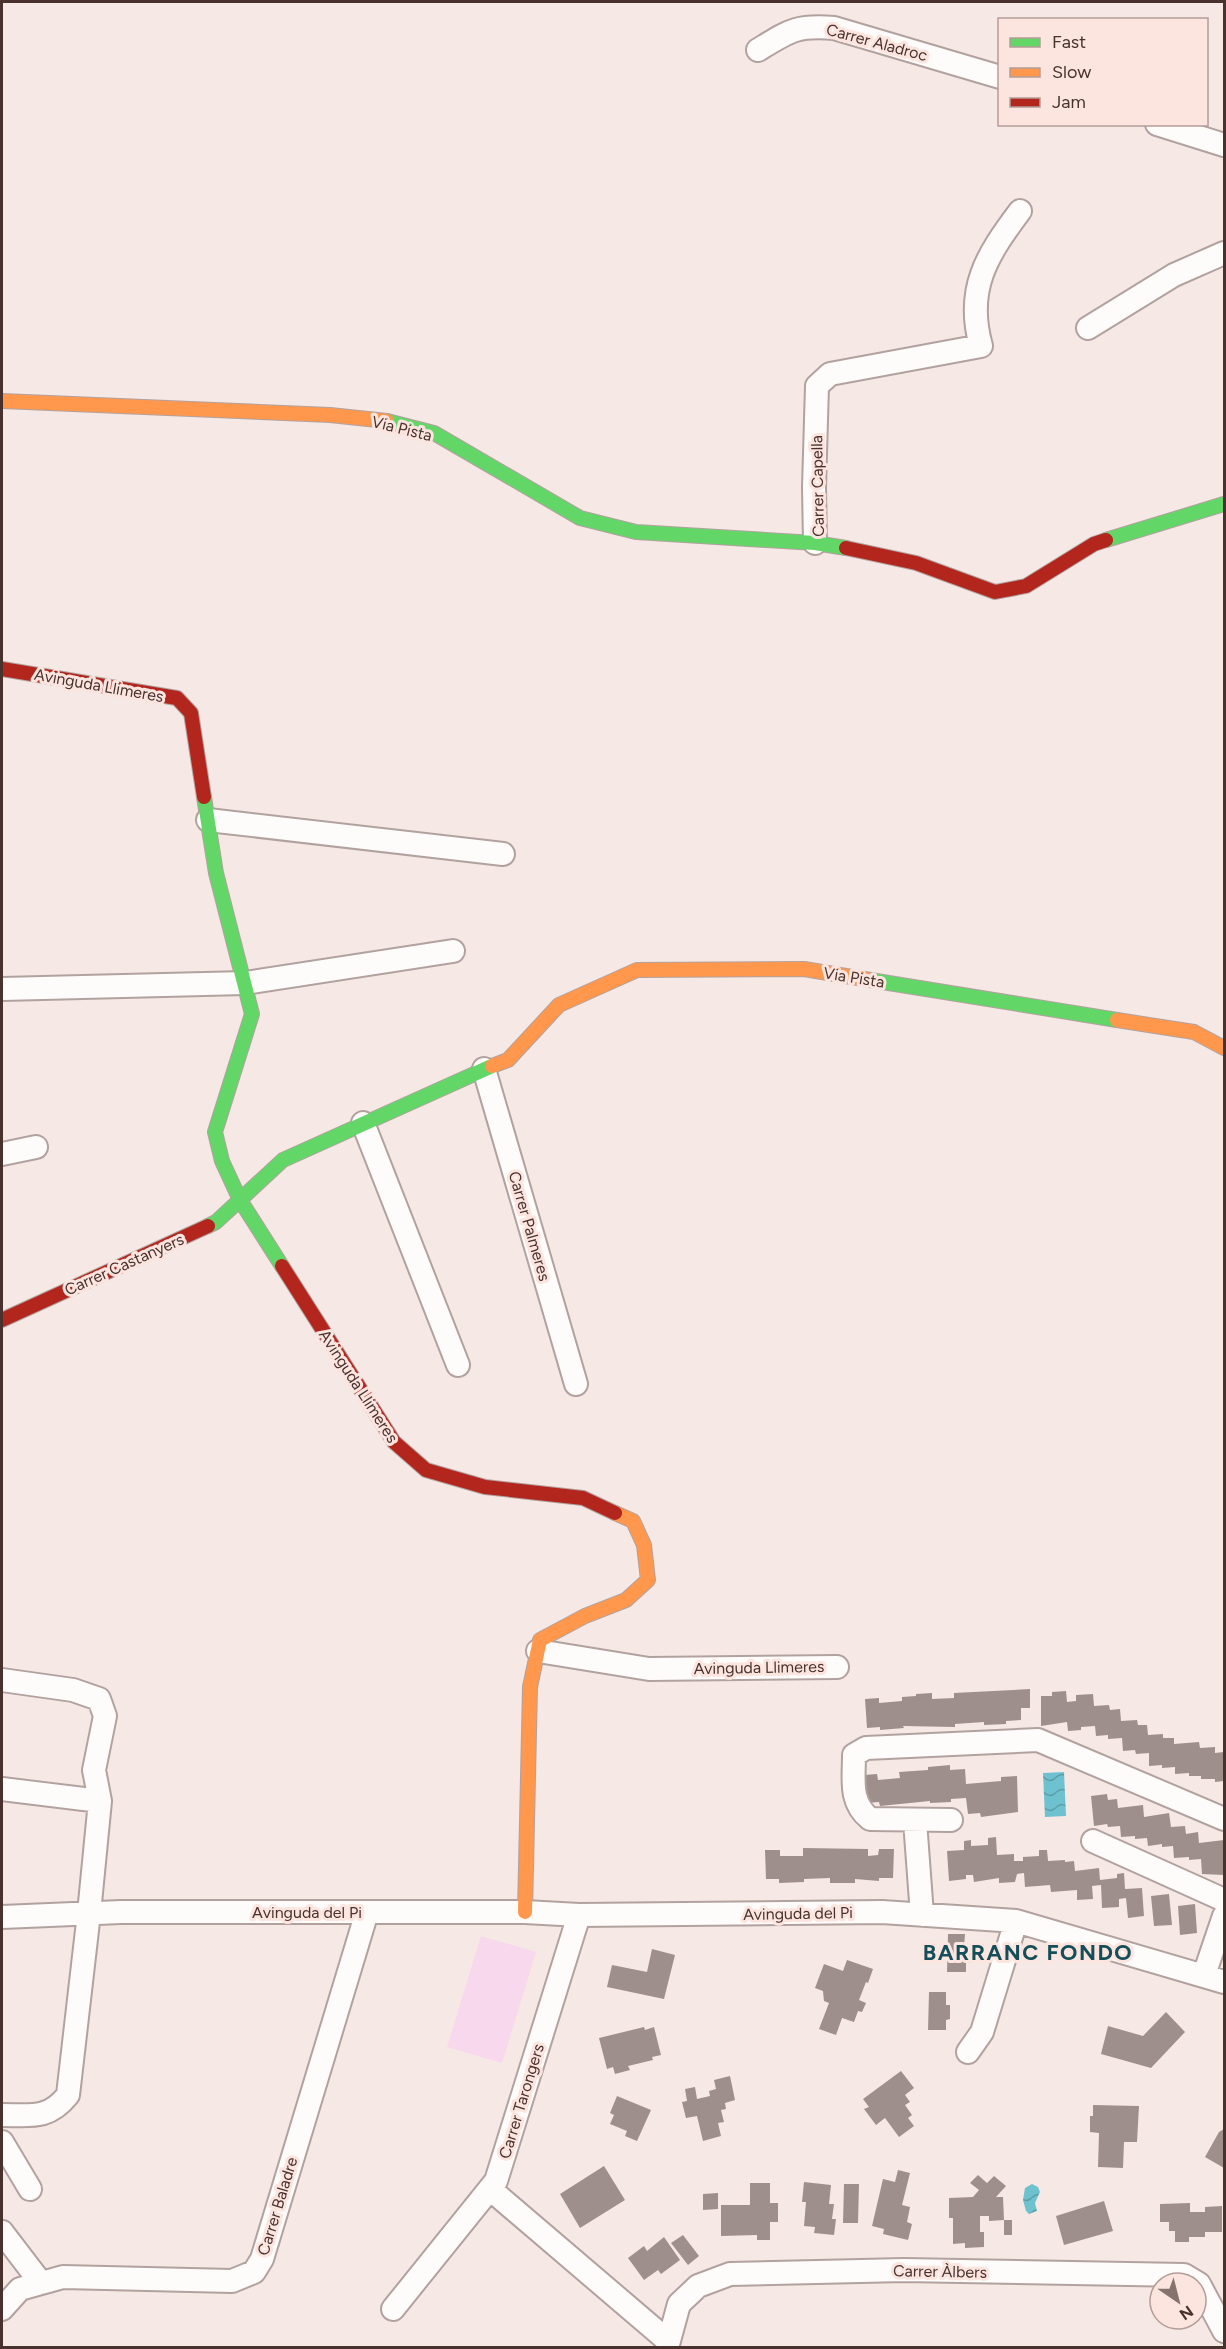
<svg xmlns="http://www.w3.org/2000/svg" width="1226" height="2349" font-family="Figtree,sans-serif">
<defs>
<pattern id="water-waves" width="16" height="10" patternUnits="userSpaceOnUse" patternTransform="scale(1.5)"><rect width="16" height="10" fill="#6ec1cf"/><path d="M0 5q4-4 8 0t8 0" fill="none" stroke="#5c9da8"/></pattern>
</defs>
<rect width="100%" height="100%" fill="#f6e8e5"/>
<path fill="#f8d8ec" d="M481 1936 536 1952 502 2063 447 2047Z"/>
<path fill="url(#water-waves)" d="M1064 1772 1066 1816 1045 1817 1043 1773Z
M1032 2184 1038 2187 1040 2192 1035 2203 1037 2211 1029 2214 1026 2211 1023 2200 1025 2188Z"/>
<path fill="#9f8f8c" d="M1030 1689V1708H1021V1720L1006 1721V1724L984 1725V1722L955 1724V1727L903 1726 904 1728 880 1730V1727L867 1728 865 1699 879 1698V1703L902 1701V1697L916 1696V1694L932 1693V1699L954 1698V1693Z
M1066 1691 1067 1702 1076 1701V1695L1093 1694 1094 1706 1109 1705 1110 1710 1120 1709 1121 1721 1137 1720 1138 1725H1147L1148 1735 1163 1734V1738H1174V1744L1199 1742 1200 1748 1215 1747V1753L1224 1752V1781L1215 1782V1779H1201V1776H1189V1773L1175 1774V1767L1162 1768V1765L1149 1766V1753L1136 1754 1135 1750 1123 1751 1122 1738 1108 1739V1735L1096 1736 1095 1726 1081 1727V1730L1068 1731 1067 1722 1041 1726V1696H1052V1692Z
M950 1765V1770L965 1769 966 1784 1001 1781V1777L1017 1776 1018 1812 981 1817 980 1813 968 1814 966 1798 951 1799V1802L930 1803V1801L880 1806 879 1802 866 1803 864 1775 877 1774 878 1780 900 1778 899 1772 928 1770V1767Z
M1107 1794 1108 1800 1117 1799 1118 1808 1143 1805 1144 1817 1169 1813 1171 1827 1185 1826 1186 1834 1198 1832 1199 1843 1224 1840V1875L1202 1874 1201 1859 1189 1860V1857L1174 1858 1173 1846 1162 1847V1844L1148 1846 1147 1838 1135 1839V1836L1121 1837 1120 1826 1108 1827 1107 1824 1094 1826 1091 1796Z
M996 1837 997 1855 1014 1854V1861H1023V1857L1039 1856V1850H1047L1048 1861 1065 1860V1862L1074 1861 1075 1871 1099 1868 1100 1880 1117 1878V1874L1124 1873 1125 1889 1142 1888 1144 1916 1128 1918 1126 1898 1119 1899V1907L1102 1908 1101 1885 1092 1886 1093 1899 1077 1900V1890L1051 1892 1050 1885 1025 1887 1024 1873 1017 1874 1015 1882 999 1883V1878L974 1882 973 1875H966V1879L949 1881 947 1851 964 1850V1841L971 1840V1846L988 1845V1838Z
M803 1848 868 1849V1856L878 1855 879 1849H894L893 1878H879V1881L855 1879V1883H830V1878L804 1879V1882L779 1883V1879H766L765 1850H780V1856H803Z
M1169 1894 1172 1925 1154 1926 1151 1896Z
M1195 1904 1197 1933 1180 1935 1178 1906Z
M948 1934H965L964 1947H970V1963H966V1972H947Z
M652 1949 675 1955 664 1999 607 1987 612 1965 647 1972Z
M847 1960 873 1969 868 1983 866 1982 859 2000 866 2003 862 2012 858 2011 854 2022 842 2018 836 2035 819 2029 829 2003 824 2001 823 1991 815 1988 824 1964 843 1971Z
M929 1992H946V2005H950V2019L946 2020V2030H928Z
M1166 2012 1185 2032 1151 2068 1101 2054 1108 2026 1143 2036Z
M644 2027 645 2030 654 2027 661 2055 652 2057 653 2060 628 2066 630 2070 615 2074 613 2067 607 2069 599 2038Z
M901 2071 914 2088 905 2095 910 2102 905 2105 912 2115 908 2118 914 2126 899 2137 885 2118 876 2125 864 2109 869 2107 863 2099Z
M730 2076 735 2100 725 2103 726 2109 721 2110 724 2122 718 2123 721 2136 703 2141 697 2116 686 2118 682 2102 687 2101 685 2089 695 2087 697 2099 710 2096 709 2091 716 2089 714 2080Z
M617 2096 651 2110 637 2141 625 2136 627 2131 610 2124 614 2115 610 2113Z
M1093 2105 1139 2106 1137 2142H1124L1123 2168 1098 2167 1099 2133 1090 2132V2116H1093Z
M1224 2129V2168L1205 2157 1219 2132Z
M604 2166 625 2200 580 2228 560 2194Z
M898 2170 910 2173 902 2205 910 2207 907 2222 912 2224 908 2240 883 2234 884 2229 872 2226 883 2179 895 2182Z
M978 2175 987 2183 994 2176 1006 2186 996 2197H1003L1004 2220 989 2221V2216H980V2232H984V2247L965 2248V2243L953 2244V2218H949V2198L973 2197 979 2190 970 2183Z
M804 2182 831 2185 829 2204H834L832 2219H836L834 2235 814 2233 815 2227 804 2226 806 2202H802Z
M750 2183H770V2203H778V2222H770V2240H757V2235L721 2236V2205H750Z
M844 2184H859L858 2223H843Z
M718 2193V2209L703 2210V2194Z
M1104 2201 1113 2231 1064 2245 1056 2216Z
M1190 2203V2212H1205V2207L1222 2206V2232H1205V2237H1189V2242H1175V2231H1169V2222H1160V2204Z
M1004 2220H1012V2235H1004Z
M683 2235 699 2256 688 2265 671 2243Z
M664 2237 680 2260 661 2274 658 2270 644 2280 628 2258 644 2246 647 2251Z"/>
<g fill="none" stroke-linecap="round" stroke-linejoin="round">
<g stroke="#b2a29f" stroke-width="26">
<path id="street" d="M758 50C789 31 796 25 834 28L1000 77
M1157 124 1224 145
M1088 328 1174 275 1224 253
M815 543 814 487 817 386 830 374 981 346C965 289 987 255 1020 211
M208 820 503 854
M2 989 245 983 453 951
M484 1069 576 1384
M363 1123 458 1365
M2 1154 36 1147
M538 1651 649 1669 837 1667
M2 1680 73 1690 99 1699 105 1716 94 1770 100 1801
M2 1789 100 1801 89 1913 68 2095C48 2120 31 2115 2 2115
M951 1820 870 1819C849 1802 854 1780 854 1755L866 1748 1038 1740 1224 1819
M915 1821 922 1915
M1093 1841 1224 1900
M579 1915 882 1912 1016 1921 1224 1982
M2 1917 121 1912H525L579 1915 496 2181 393 2309
M1204 1975 1224 1916
M968 2052 982 2032 1016 1921
M2 2142 30 2189
M490 2189 668 2341
M2 2232 41 2283
M2 2309 20 2289 63 2277 232 2281 254 2272 262 2259 367 1912
M667 2348 679 2304 698 2286 730 2274 904 2270 1184 2275 1199 2284 1224 2331"/>
</g>
<g stroke="#b2a29f" stroke-width="16">
<path id="fast" d="M387 421 434 433 580 518 636 532 815 543 846 548
M1106 540 1224 504
M204 797 216 873 252 1014 215 1132 222 1161 240 1200 282 1266
M870 980 1117 1020
M208 1226 216 1222 283 1160 492 1066"/>
</g>
<g stroke="#b2a29f" stroke-width="16">
<path id="slow" d="M2 401 330 415 387 421
M1117 1020 1194 1032 1224 1048
M492 1066 508 1060 559 1005 637 970 804 969 870 980
M525 1912 530 1687 540 1640 585 1616 626 1600 648 1580 644 1545 633 1521 615 1513"/>
</g>
<g stroke="#b2a29f" stroke-width="16">
<path id="jam" d="M846 548 916 563 995 592 1026 586 1094 544 1106 540
M2 669 177 698 191 713 204 797
M282 1266 394 1442 426 1470 485 1487 583 1498 615 1513
M2 1320 208 1226"/>
</g>
<use href="#street" stroke="#fefcfb" stroke-width="22"/>
<use href="#fast" stroke="#63d668" stroke-width="14"/>
<use href="#slow" stroke="#ff974d" stroke-width="14"/>
<use href="#jam" stroke="#b3261e" stroke-width="14"/>
</g>
<g text-anchor="middle" stroke-width="6" stroke-linejoin="round" paint-order="stroke">
<g font-size="16" fill="#49322e" stroke="#fce4df">
<text transform="translate(877 42) rotate(15)" y="6">Carrer Aladroc</text>
<text transform="translate(402 428) rotate(14)" y="6">Via Pista</text>
<text transform="translate(817 486) rotate(-91)" y="6">Carrer Capella</text>
<text transform="translate(99 685) rotate(10)" y="6">Avinguda Llimeres</text>
<text transform="translate(854 977) rotate(9)" y="6">Via Pista</text>
<text transform="translate(530 1226) rotate(74)" y="6">Carrer Palmeres</text>
<text transform="translate(124 1264) rotate(-24)" y="6">Carrer Castanyers</text>
<text transform="translate(359 1386) rotate(57)" y="6">Avinguda Llimeres</text>
<text transform="translate(759 1667) rotate(-1)" y="6">Avinguda Llimeres</text>
<text x="307" y="1918">Avinguda del Pi</text>
<text transform="translate(798 1913) rotate(-1)" y="6">Avinguda del Pi</text>
<text transform="translate(521 2101) rotate(-73)" y="6">Carrer Tarongers</text>
<text transform="translate(277 2206) rotate(-73)" y="6">Carrer Baladre</text>
<text transform="translate(940 2271) rotate(1)" y="6">Carrer Àlbers</text>
</g>
<g font-size="22" font-weight="bold" letter-spacing="1.5" fill="#144e58" stroke="#fce4df">
<text x="1028" y="1960">BARRANC FONDO</text>
</g>
</g>
<rect width="1226" height="2349" fill="none" stroke="#49322e" stroke-width="6"/>
<rect x="998" y="18" width="210" height="108" fill="#fce4df" stroke="#b49d98" stroke-width="1.5"/>
<rect x="1010" y="38" width="30" height="9" fill="#63d668" stroke="#b49d98" stroke-width="1.5"/>
<text x="1052" y="48" font-size="18" fill="#49322e">Fast</text>
<rect x="1010" y="68" width="30" height="9" fill="#ff974d" stroke="#b49d98" stroke-width="1.5"/>
<text x="1052" y="78" font-size="18" fill="#49322e">Slow</text>
<rect x="1010" y="98" width="30" height="9" fill="#b3261e" stroke="#b49d98" stroke-width="1.5"/>
<text x="1052" y="108" font-size="18" fill="#49322e">Jam</text>
<g transform="translate(1178 2301) rotate(145)"><circle r="28" fill="#fce4df" stroke="#b49d98" stroke-width="1.5"/>
<path d="M0-4.5L10 22L0 15L-10 22Z" fill="#86726e"/>
<text y="-9" font-size="16" font-weight="bold" text-anchor="middle" fill="#49322e">N</text>
</g>
</svg>
